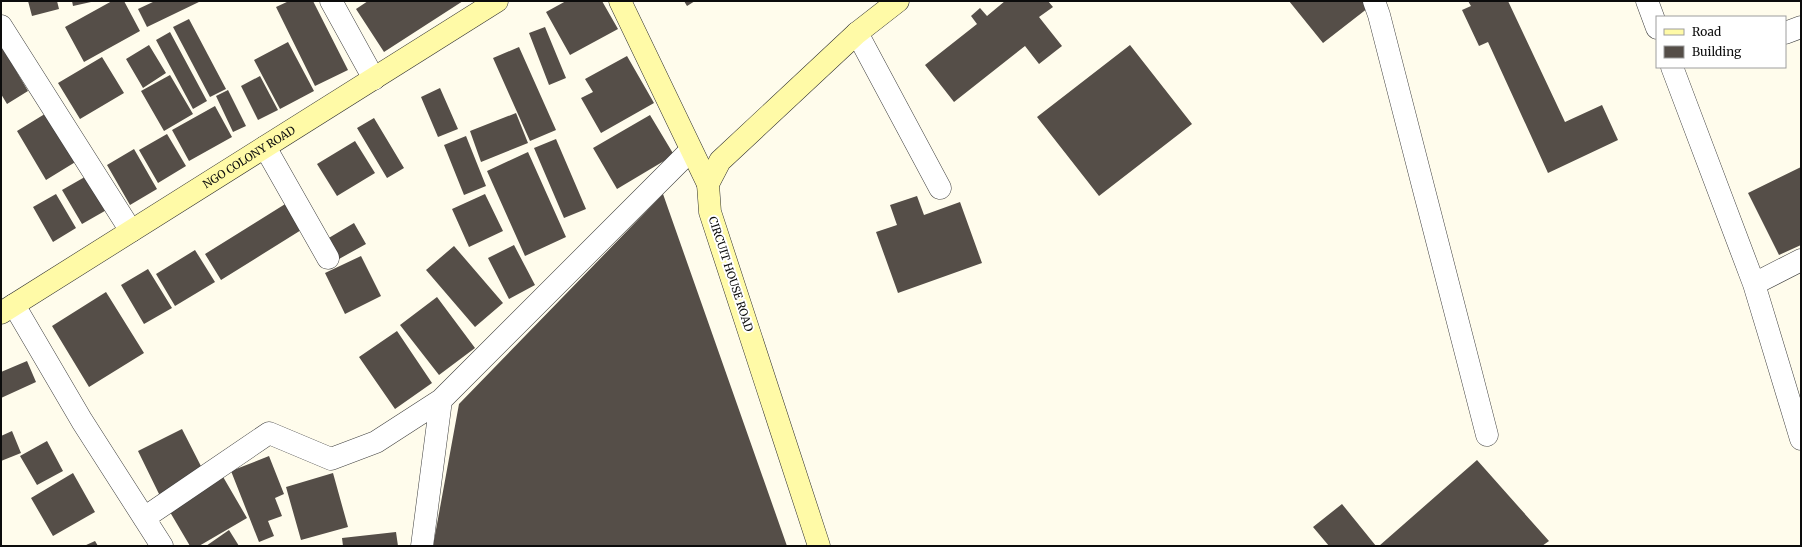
<svg xmlns="http://www.w3.org/2000/svg" width="1802" height="547" font-family="Merriweather,serif">
<rect width="100%" height="100%" fill="#fffcec"/>
<path fill="#554e48" d="M28 1H57L59 9 32 16Z
M72 1H90L91 2 73 6Z
M112 1H124L140 31 84 62 65 27Z
M155 1H201L147 27 138 9Z
M289 1H313L348 70 315 86 276 7Z
M368 1H463L384 52 356 9Z
M566 1H602L618 29 570 55 546 12Z
M684 1H695L687 6Z
M1005 1H1048L1053 7 1039 17 1062 46 1039 64 1025 46 954 102 925 65 977 24 971 16 980 8 987 16Z
M1289 1H1362L1368 8 1323 43Z
M1468 1H1508L1565 122 1602 105 1618 140 1548 173 1488 42 1479 46 1462 10 1471 6Z
M189 19 226 89 210 97 173 27Z
M545 27 566 78 549 85 529 33Z
M170 32 207 101 193 109 156 40Z
M288 42 314 91 280 109 254 60Z
M1 45 28 91 7 104 1 94Z
M149 45 166 73 143 88 126 59Z
M1130 45 1192 124 1099 196 1037 117Z
M519 47 556 130 530 141 493 58Z
M627 56 654 103 601 133 581 98 593 92 585 79Z
M102 57 124 93 80 119 58 83Z
M170 75 193 114 164 131 141 91Z
M260 76 278 110 258 120 241 86Z
M440 88 458 129 438 137 421 97Z
M228 90 246 126 233 132 216 96Z
M215 106 232 137 189 161 172 130Z
M48 112 77 161 46 180 17 131Z
M516 113 528 143 481 162 470 131Z
M650 115 674 155 617 189 593 148Z
M374 118 404 168 387 178 357 128Z
M167 134 186 166 158 183 139 150Z
M466 136 486 186 464 195 444 145Z
M556 139 586 209 564 218 534 148Z
M355 141 375 173 337 196 317 164Z
M134 149 157 189 130 205 107 165Z
M528 152 566 237 525 256 487 171Z
M1801 167V245L1779 255 1748 193Z
M90 174 110 208 82 224 62 190Z
M56 194 76 228 53 242 33 207Z
M485 194 503 231 469 247 452 209Z
M663 194 787 546H433L459 404Z
M917 196 924 215 960 202 982 263 898 293 876 232 897 225 890 205Z
M290 201 306 227 221 280 205 254Z
M354 223 366 244 339 259 327 239Z
M514 245 535 285 509 299 488 258Z
M454 246 503 303 475 327 426 270Z
M195 250 215 282 175 306 156 274Z
M361 256 381 296 345 314 325 273Z
M148 269 172 308 144 324 121 285Z
M106 292 144 353 89 387 52 326Z
M437 297 475 348 439 375 400 325Z
M397 331 432 383 395 409 359 357Z
M27 361 36 382 1 398V372Z
M182 429 205 474 160 496 138 451Z
M12 431 21 453 1 461V436Z
M47 441 63 471 37 485 20 456Z
M269 456 284 494 275 498 282 516 268 521 274 536 259 542 231 471Z
M1477 460 1549 541 1542 546H1379Z
M73 473 95 512 53 536 31 498Z
M333 473 348 527 301 540 286 487Z
M222 475 247 518 199 546H190L167 507Z
M1342 504 1376 546H1329L1313 527Z
M229 530 239 546H206Z
M396 532 398 546H343L342 538Z
M95 541 98 546H84Z"/>
<g fill="none" stroke-linecap="round" stroke-linejoin="round">
<g stroke="#3f3f3f" stroke-width="23">
<path id="street" d="M331 1 374 79
M1374 1 1379 15 1487 435
M1647 1 1657 28
M1 26 131 231
M857 33 940 188
M1785 33 1801 27
M1672 67 1754 284 1801 439
M265 147 328 258
M1754 284 1801 260
M14 305 82 421 162 546
M144 518 269 433 331 459 376 442 441 400
M422 546 441 400 691 150"/>
</g>
<g stroke="#2e2e2e" stroke-width="23">
<g id="secondary">
<path d="M620 1 708 184"/>
<path id="s1" d="M1 313 497 1"/>
<path d="M819 546 710 212 708 184 720 161 857 33 898 1"/>
</g>
</g>
<use href="#street" stroke="#fff" stroke-width="22"/>
<use href="#secondary" stroke="#fffaa7" stroke-width="22"/>
</g>
<g text-anchor="middle" stroke-width="4" stroke-linejoin="round" paint-order="stroke">
<g font-size="11" fill="#0c0c0c" stroke="#fff">
<text dy="4" stroke="none"><textPath href="#s1" startOffset="293">NGO COLONY ROAD</textPath></text>
<text transform="translate(731 274) rotate(72)" y="4">CIRCUIT HOUSE ROAD</text>
</g>
</g>
<rect width="1802" height="547" fill="none" stroke="#0c0c0c" stroke-width="4"/>
<rect x="1656" y="16" width="130" height="52" fill="#ffffff" stroke="#9e9e9e"/>
<rect x="1664" y="29" width="20" height="6" fill="#fffaa7" stroke="#9e9e9e"/>
<text x="1692" y="36" font-size="12" fill="#0c0c0c">Road</text>
<rect x="1664" y="46" width="20" height="12" fill="#554e48" stroke="#9e9e9e"/>
<text x="1692" y="56" font-size="12" fill="#0c0c0c">Building</text>
</svg>
